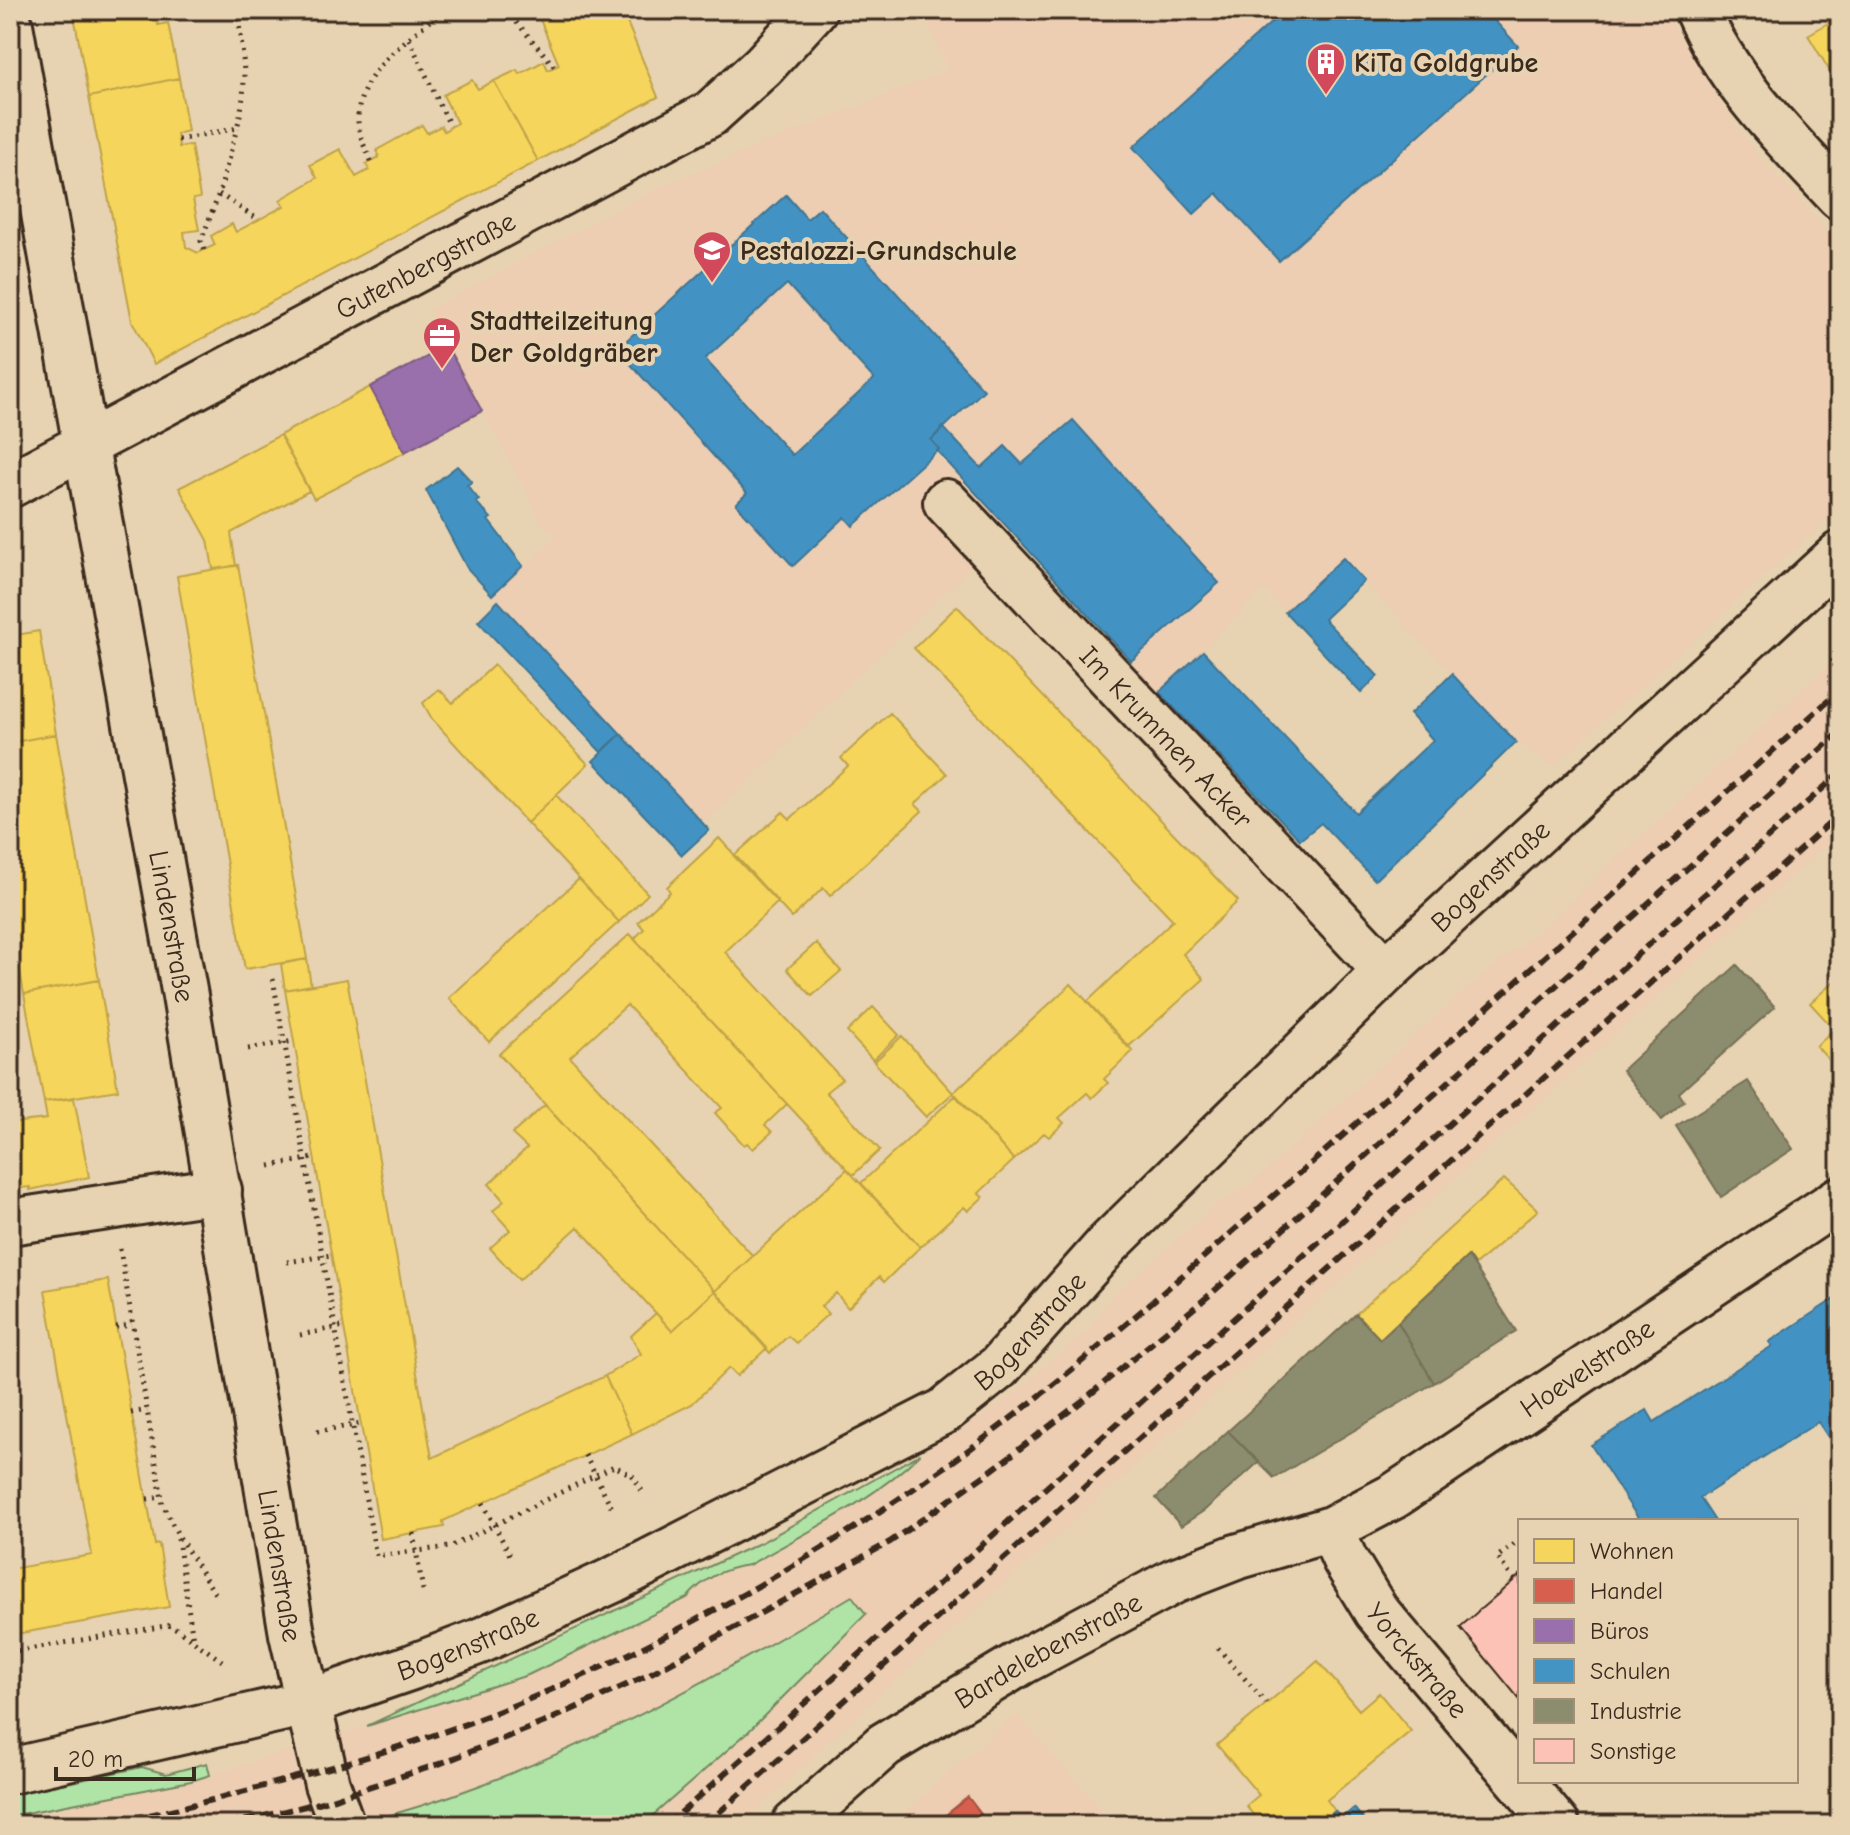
<svg xmlns="http://www.w3.org/2000/svg" width="1850" height="1835" font-family="'Comic Neue',sans-serif">
<rect width="100%" height="100%" fill="#e7d3b1"/>
<filter id="ink" filterUnits="userSpaceOnUse"><feTurbulence type="fractalNoise" baseFrequency=".0125" numOctaves="2"/><feDisplacementMap in="SourceGraphic" scale="16" xChannelSelector="R" yChannelSelector="G"/><feConvolveMatrix kernelMatrix="1 2 1 2 8 2 1 2 1" color-interpolation-filters="sRGB"/></filter>
<g filter="url(#ink)">
<path fill="#edceb2" d="M922 10H1665L1710 86 1754 150 1840 245V508L1553 766 1516 742 1343 559 1285 612 1264 590 1159 692 1008 528 966 572 704 823 492 595 556 537 541 522 429 310 662 185 948 70Z
M1840 654V833L844 1727 742 1825H642L748 1732 865 1615 852 1597 727 1671 544 1761 426 1805 352 1825H10V1816L191 1781 528 1675 687 1598 699 1584 734 1567 749 1565 832 1518 905 1470 920 1454 1003 1402 1091 1327 1112 1295 1134 1278 1215 1205 1249 1185 1483 974 1530 938Z
M1016 1713 1115 1825H889Z"/>
<path fill="#afe4a6" stroke="#758762" stroke-width="2" d="M920 1454C873 1501 807 1532 749 1565 725 1568 703 1579 687 1598L528 1675 367 1726 762 1542Z
M852 1596 866 1614 748 1732 642 1825H392L387 1816C553 1769 705 1684 852 1596Z
M207 1763 210 1775 191 1781 10 1816V1795L142 1767 166 1774Z"/>
<path fill="#f6d55c" stroke="#bea249" stroke-width="2" d="M73 10H166L157 14 158 25 168 23 179 78 89 97Z
M536 10H622L658 97 538 161 494 81 517 70 520 74 544 61 548 70 559 65Z
M1840 16V88L1808 35Z
M179 78 188 131 177 134 178 140 179 147 191 145 200 198 193 199 199 230 184 232 186 247 198 253 215 245 211 236 232 224 236 232 284 206 280 200 317 178 310 165 340 149 356 177 369 170 366 164 379 157 377 150 422 125 427 133 441 126 444 131 457 123 443 95 472 80 478 89 494 81 538 161 154 364 132 321 89 97Z
M370 387 405 452 314 499 280 435Z
M280 435 309 491 231 533 236 566 213 569 208 540 179 488Z
M238 565 307 959 245 969 177 576Z
M957 606 1238 901 1183 954 1204 979 1128 1047 1087 1002 1173 920 914 648Z
M10 623 17 635 39 631 56 734 10 743Z
M494 665 588 764 527 823 432 719 423 703 439 689 453 703Z
M890 713 947 774 915 804 922 811 830 896 823 888 792 918 734 856 783 812 790 819 848 766 841 758Z
M56 734 99 980 24 994 10 914V743Z
M556 795 648 894 619 922 527 823Z
M719 838 778 902 725 952 842 1079 826 1092 880 1150 853 1175 634 939 644 929 638 922 670 892 667 887Z
M579 879 619 922 489 1042 449 998Z
M630 934 787 1104 765 1125 772 1132 753 1149 747 1143 744 1145 715 1113 722 1108 627 1005 570 1057 753 1256 715 1291 499 1054Z
M816 943 841 971 812 996 787 969Z
M307 959 311 985 285 990 281 964Z
M1840 976V1072L1816 1046 1834 1029 1810 1003Z
M347 979 432 1458 605 1376 632 1434 443 1521 444 1527 381 1539 285 990Z
M99 980 118 1090 44 1102 24 994Z
M1071 984 1133 1051 1104 1079 1108 1083 1092 1098 1087 1093 1059 1118 1064 1123 1049 1137 1044 1133 1014 1160 953 1093Z
M873 1007 899 1035 873 1060 847 1032Z
M902 1036 953 1093 926 1117 874 1062Z
M956 1095 1014 1160 979 1193 983 1197 968 1211 964 1207 920 1247 861 1183Z
M74 1098 89 1177 30 1190V1187L10 1189V1123L47 1119 44 1102Z
M545 1105 715 1291 672 1331 578 1227 519 1280 490 1248 510 1230 493 1211 504 1201 489 1184 527 1148 512 1134Z
M847 1169 920 1247 884 1282 879 1277 848 1308 836 1293 821 1306 828 1314 796 1343 788 1336 770 1353 715 1291Z
M1504 1179 1538 1210 1475 1265 1468 1256 1380 1339 1356 1314Z
M108 1280 155 1545 159 1544 169 1607 10 1635V1569L92 1555 45 1290Z
M715 1291 767 1348 737 1376 729 1368 692 1404 632 1434 605 1376 641 1354 631 1336 656 1313 672 1331Z
M1318 1661 1359 1710 1379 1693 1411 1731 1327 1800 1335 1811 1319 1825H1262L1246 1806 1259 1795 1217 1745Z"/>
<path fill="#d6604d" stroke="#a8503f" stroke-width="2" d="M968 1797 981 1814 968 1825H954L946 1815Z"/>
<path fill="#9970ab" stroke="#7d5b81" stroke-width="2" d="M447 346 482 411 405 452 370 387Z"/>
<path fill="#4393c3" stroke="#417492" stroke-width="2" fill-rule="evenodd" d="M1285 10H1485L1518 46 1279 261 1217 193 1194 214 1133 147Z
M786 195 807 219 820 208 984 390 931 440 939 449 853 526 845 517 793 566 736 504 747 493 617 349ZM787 284 874 379 792 455 705 359Z
M1073 420 1219 583 1131 661 937 451 939 449 931 440 943 427 981 468 1005 446 1022 464Z
M457 466 472 482 467 485 479 500 476 502 491 518 488 520 523 566 492 595 467 568 426 490Z
M1343 558 1364 581 1324 619 1378 676 1361 693 1285 612Z
M498 601 621 734 601 752 478 621Z
M1203 651 1356 813 1433 740 1410 714 1452 674 1516 742 1375 880 1321 823 1300 840 1159 692Z
M621 734 709 830 682 855 593 761Z
M1840 1295V1455L1818 1422 1700 1498 1715 1521H1640L1591 1445 1647 1410 1654 1422 1772 1346 1769 1342Z
M1354 1808 1368 1825H1319L1335 1811 1341 1819Z"/>
<path fill="#8c8c6e" stroke="#746f56" stroke-width="2" d="M1737 965 1775 1007 1679 1093 1684 1101 1662 1120 1622 1070Z
M1748 1081 1793 1149 1721 1197 1676 1126Z
M1468 1256 1516 1331 1434 1383 1398 1322Z
M1356 1314 1380 1339 1398 1322 1434 1383 1274 1478 1228 1431Z
M1228 1431 1259 1462 1205 1510 1181 1526 1156 1498Z"/>
<path fill="#fcc2b6" stroke="#3b2a1e" stroke-width="2" d="M1520 1575V1700L1460 1627Z"/>
<g fill="none" stroke-linecap="round" stroke-linejoin="round">
<g stroke="#3b2a1e" stroke-width="50">
<g id="street">
<path d="M1697 10C1729 84 1786 139 1840 197"/>
<path id="s1" d="M10 25 185 996 292 1634 327 1784 342 1825"/>
<path id="s2" d="M10 485 710 114 763 66 814 10"/>
<path id="s3" d="M946 502 1386 971"/>
<path d="M10 1222 219 1190"/>
<path id="s4" d="M1331 1529 1345 1560 1376 1611 1557 1825"/>
<path id="s5" d="M10 1771 307 1703 412 1667 480 1641 613 1580 944 1411 999 1367 1108 1244 1386 971 1840 554"/>
<path id="s6" d="M794 1825 884 1745 1022 1662 1174 1581 1236 1557 1331 1529 1394 1496 1840 1199"/>
</g>
</g>
<path stroke="#3b2a1e" stroke-width="5" stroke-dasharray="2 6" stroke-linecap="butt" d="M506 10 555 67
M409 39 450 126
M178 140 237 128C249 83 243 55 237 10
M371 161C365 148 358 134 358 120 357 71 411 38 443 10
M219 194 259 220
M204 250 201 241 219 194 237 128
M273 979 376 1556 450 1547 614 1466 632 1475 644 1494
M248 1049 294 1041
M270 1166 314 1158
M120 1249 163 1505 178 1535 217 1597
M287 1262 331 1255
M116 1327 132 1325
M300 1335 345 1326
M131 1413 147 1410
M317 1431 362 1424
M585 1455 612 1508
M147 1499 162 1497
M483 1503 511 1557
M413 1533 424 1596
M178 1539 193 1640
M1514 1580 1497 1557 1516 1543
M1218 1648 1266 1703
M10 1652 171 1625 222 1661"/>
<use href="#street" stroke="#e7d3b1" stroke-width="44"/>
<path stroke="#3b2a1e" stroke-width="6" stroke-dasharray="12 6" stroke-linecap="butt" d="M96 1825C159 1815 220 1798 282 1781 367 1758 452 1732 534 1697 712 1622 892 1514 1043 1393 1134 1320 1221 1241 1309 1165 1488 1009 1664 849 1840 690
M227 1825 322 1802 439 1764 545 1722 646 1676 890 1542 992 1470 1081 1402 1212 1293 1840 732
M667 1825C1061 1478 1448 1123 1840 773
M705 1825 1840 814"/>
</g>
</g>
<defs>
<g id="building-pin" transform="scale(2)"><path d="M0 17L-7.5 6A9.5 9.5 0 1 1 7.5 6Z" fill="#d1495b" stroke="#e7d3b1"/><path d="M-4-6H4V6H1V3H-1V6H-4ZM-2.5-4.3h1.7v1.8h-1.7ZM.8-4.3h1.7v1.8H.8ZM-2.5-1h1.7V.8h-1.7ZM.8-1h1.7V.8H.8Z" fill="#fff"/></g>
<g id="school-pin" transform="scale(2)"><path d="M0 17L-7.5 6A9.5 9.5 0 1 1 7.5 6Z" fill="#d1495b" stroke="#e7d3b1"/><path d="M0-5L7-2L0 1L-7-2ZM-4 1L0 2.5L4 1V4Q0 6-4 4Z" fill="#fff"/></g>
<g id="office-pin" transform="scale(2)"><path d="M0 17L-7.5 6A9.5 9.5 0 1 1 7.5 6Z" fill="#d1495b" stroke="#e7d3b1"/><path d="M-6-3h4V-5.5h4V-3h4V5H-6ZM-1-4.5V-3h2v-1.5ZM-6 0V1H6V0Z" fill="#fff"/></g>
</defs>
<g fill-rule="evenodd">
<use href="#building-pin" x="1326" y="62"/>
<use href="#school-pin" x="712" y="250"/>
<use href="#office-pin" x="442" y="336"/>
</g>
<g text-anchor="middle" stroke-width="8" stroke-linejoin="round" paint-order="stroke">
<g font-size="28" font-weight="bold" fill="#3b2a1e" stroke="#e7d3b1" text-anchor="start">
<text x="1354" y="72">KiTa Goldgrube</text>
<text x="740" y="260">Pestalozzi-Grundschule</text>
<text x="470" y="330">Stadtteilzeitung<tspan x="470" dy="32">Der Goldgräber</tspan></text>
</g>
<g font-size="28" fill="#3b2a1e" stroke="#e7d3b1">
<text dy="10" stroke="none"><textPath href="#s2" startOffset="470">Gutenbergstraße</textPath></text>
<text dy="10" stroke="none"><textPath href="#s3" startOffset="322">Im Krummen Acker</textPath></text>
<text dy="10" stroke="none"><textPath href="#s5" startOffset="1772">Bogenstraße</textPath></text>
<text dy="10" stroke="none"><textPath href="#s1" startOffset="916">Lindenstraße</textPath></text>
<text dy="10" stroke="none"><textPath href="#s5" startOffset="1124">Bogenstraße</textPath></text>
<text dy="10" stroke="none"><textPath href="#s6" startOffset="922">Hoevelstraße</textPath></text>
<text dy="10" stroke="none"><textPath href="#s1" startOffset="1564">Lindenstraße</textPath></text>
<text dy="10" stroke="none"><textPath href="#s5" startOffset="476">Bogenstraße</textPath></text>
<text dy="10" stroke="none"><textPath href="#s6" startOffset="310">Bardelebenstraße</textPath></text>
<text dy="10" stroke="none"><textPath href="#s4" startOffset="158">Yorckstraße</textPath></text>
</g>
</g>
<rect width="1850" height="1835" fill="none" stroke="#e7d3b1" stroke-width="40"/>
<rect x="20" y="20" width="1810" height="1795" fill="none" stroke="#3b2a1e" stroke-width="3" filter="url(#ink)"/>
<rect x="1518" y="1519" width="280" height="264" fill="#e7d3b1" stroke="#a28f76" stroke-width="2"/>
<rect x="1534" y="1539" width="40" height="24" fill="#f6d55c" stroke="#a28f76" stroke-width="2"/>
<text x="1590" y="1559" font-size="24" fill="#3b2a1e">Wohnen</text>
<rect x="1534" y="1579" width="40" height="24" fill="#d6604d" stroke="#a28f76" stroke-width="2"/>
<text x="1590" y="1599" font-size="24" fill="#3b2a1e">Handel</text>
<rect x="1534" y="1619" width="40" height="24" fill="#9970ab" stroke="#a28f76" stroke-width="2"/>
<text x="1590" y="1639" font-size="24" fill="#3b2a1e">Büros</text>
<rect x="1534" y="1659" width="40" height="24" fill="#4393c3" stroke="#a28f76" stroke-width="2"/>
<text x="1590" y="1679" font-size="24" fill="#3b2a1e">Schulen</text>
<rect x="1534" y="1699" width="40" height="24" fill="#8c8c6e" stroke="#a28f76" stroke-width="2"/>
<text x="1590" y="1719" font-size="24" fill="#3b2a1e">Industrie</text>
<rect x="1534" y="1739" width="40" height="24" fill="#fcc2b6" stroke="#a28f76" stroke-width="2"/>
<text x="1590" y="1759" font-size="24" fill="#3b2a1e">Sonstige</text>
<path d="M56 1767v12h138v-12" fill="none" stroke="#3b2a1e" stroke-width="4"/>
<text x="68" y="1767" font-size="24" fill="#3b2a1e" stroke="#e7d3b1" stroke-width="6" paint-order="stroke">20 m</text>
</svg>
